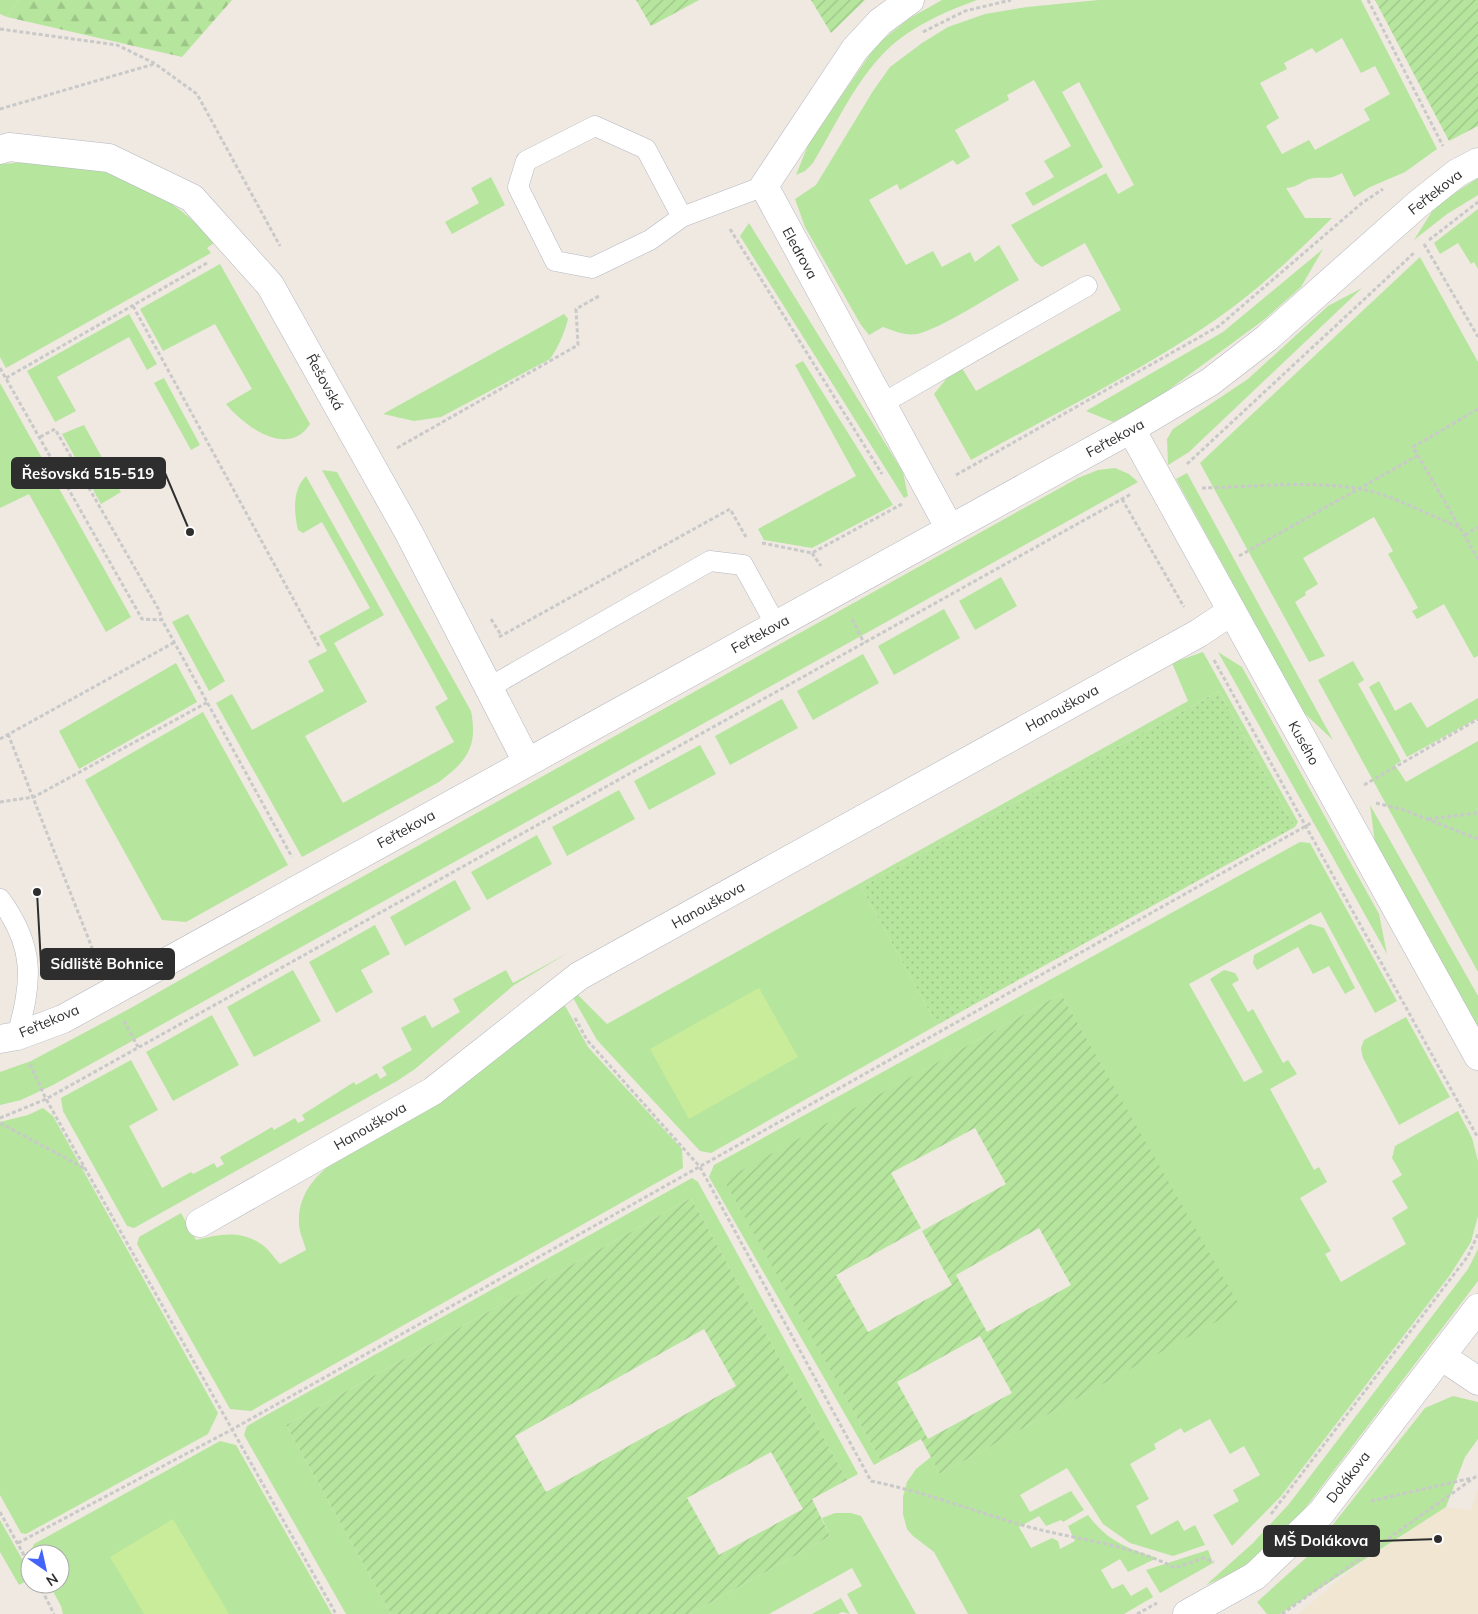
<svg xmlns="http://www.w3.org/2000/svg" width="1478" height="1614" font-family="Mulish,sans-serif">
<defs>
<pattern id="forest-firs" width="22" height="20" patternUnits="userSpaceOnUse" patternTransform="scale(1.25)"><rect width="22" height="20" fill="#b6e59e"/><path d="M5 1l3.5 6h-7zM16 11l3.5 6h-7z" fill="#9dc588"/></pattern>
<pattern id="park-dots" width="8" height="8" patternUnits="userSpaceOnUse" patternTransform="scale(1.25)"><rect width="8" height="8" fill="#b6e59e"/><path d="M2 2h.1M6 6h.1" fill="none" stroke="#9dc588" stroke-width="1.8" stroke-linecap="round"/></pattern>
<pattern id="garden-furrows" width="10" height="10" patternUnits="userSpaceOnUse" patternTransform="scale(1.25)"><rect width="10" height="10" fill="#b6e59e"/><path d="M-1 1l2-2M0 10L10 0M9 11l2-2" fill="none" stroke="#9dc588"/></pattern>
</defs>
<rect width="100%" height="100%" fill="#efe9e1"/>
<path fill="#f0e6d1" d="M1478 1488V1614H1298L1354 1568 1446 1507 1471 1510Z"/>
<path fill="#b6e59e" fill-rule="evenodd" d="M0 0H19L7 17 0 14Z
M942 0H977C942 13 907 28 881 56 853 86 834 128 813 163L805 171 796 175 809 143 877 44 910 18Z
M1099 0H1361L1437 149 1405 172 1370 187 1354 197 1342 173C1329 180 1327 177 1314 178 1303 179 1298 188 1286 188L1305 218H1332C1296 254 1257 291 1215 320 1138 373 1052 415 971 460L934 394 947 378 962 368 976 391 1121 310 1085 243 1042 267 1035 262 1011 225 1106 173 1118 194 1134 185 1079 82 1062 92 1103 167 1033 206 1025 193 1054 177 1044 161 1071 146 1034 80 1007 95 1009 100 955 130 970 157 957 165 953 160 900 190 897 184 869 200 906 265 933 251 942 267 970 252 975 262 999 245 1019 280C995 293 941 329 917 334 905 336 894 331 883 327L869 335 861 325 805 227 795 199 816 185 873 91 890 67 922 43 948 27 985 14 1027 7ZM1342 38 1361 73 1375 66 1390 94 1364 109 1370 120 1315 150 1309 140 1282 154 1266 126 1279 118 1260 83 1287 69 1284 63 1312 48 1316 53Z
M59 160C78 164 100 166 118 174 156 190 187 212 215 242L207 248 211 253 6 368 0 357V164Z
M491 177 505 205 452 234 445 222 479 203 471 188Z
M1478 178V195L1447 214 1414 240 1436 205Z
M1478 209V269L1474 262 1471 264 1458 243 1440 254 1434 243Z
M749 223 903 472 908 496 904 498 740 236Z
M1323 249 1301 287 1265 319 1156 399 1113 422 1086 411 1223 332Z
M1420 257 1478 362V656L1474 658 1444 604 1417 619 1412 611 1418 608 1388 554 1393 551 1374 517 1303 558 1318 584 1305 592 1306 595 1295 602 1325 656 1309 662 1200 463Z
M220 264 310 424C288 459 244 426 226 404L252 389 215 324 163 351 140 309Z
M1362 288 1189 452 1168 465 1167 439 1173 429 1248 379 1328 306Z
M129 314 157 364 147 370 129 337 57 377 76 411 55 422 27 371Z
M564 314 568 319C564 334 559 346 550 359L441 417 414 421 383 414Z
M803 361 893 505 812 548 764 540 758 529 856 476 795 365Z
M164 378 200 445 191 450 154 383Z
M0 383 131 617 106 632 29 494 0 508Z
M84 425 121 492 101 504 62 434Z
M1115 468 1129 474 1138 482 53 1085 21 1100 0 1105V1072L31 1061 129 1009 317 902 1078 478 1098 470Z
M322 470 337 472 471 711C478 747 467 761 439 782L302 857 216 703 232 694 252 730 324 691 308 661 327 651 319 636 370 608 322 522 303 533 298 530C294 512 292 490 306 476L384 615 334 643 367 702 305 736 343 803 454 742 435 707 448 699Z
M1187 473 1333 740 1303 712 1176 479Z
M1001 577 1017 606 975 630 959 601Z
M944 609 960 638 894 675 878 646Z
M188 614 225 681 209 691 172 622Z
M1203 652 1298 822 1295 827 1219 691 861 887 937 1025 711 1153 700 1151 597 1040 572 996 576 993 607 1024 1188 701 1172 663Z
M1218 652 1242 667 1379 914 1387 954Z
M863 654 879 683 813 720 797 691Z
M1353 661 1364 680 1358 684 1401 761 1395 765 1406 782 1478 741V972L1318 680Z
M176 663 197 702 79 769 59 731Z
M1379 681 1395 711 1411 702 1427 728 1478 698V718L1407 757 1369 687Z
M782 699 798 728 730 765 715 736Z
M203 712 288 865 186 922 162 920 85 780Z
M700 745 716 774 649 810 634 781Z
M619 790 635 819 567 856 552 827Z
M1370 805 1478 996V1029L1375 843Z
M537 835 552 864 487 900 471 872Z
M1300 842 1310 843 1397 1001 1375 1013 1321 912 1189 984 1244 1082 1263 1072 1210 979 1224 970 1235 973 1239 980 1232 984 1248 1012 1253 1009 1283 1063 1288 1060 1297 1074 1270 1089 1314 1170 1319 1167 1327 1182 1300 1198 1331 1251 1325 1254 1341 1282 1406 1244 1392 1218 1408 1208 1392 1181 1402 1175 1392 1158 1395 1146 1458 1111 1472 1138 1478 1161V1216L1471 1242 1450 1275 1281 1496 1232 1546 1213 1515 1239 1501 1233 1490 1260 1475 1244 1446 1230 1454 1210 1419 1184 1433 1181 1428 1154 1444 1156 1449 1130 1464 1149 1499 1136 1506 1151 1535 1178 1520 1184 1531 1195 1525 1205 1545 1173 1556 1130 1543 1103 1524 1067 1468 1020 1495 1030 1512 1071 1491 1084 1510 1063 1522 1061 1520 1046 1526 1039 1516 1019 1527 1031 1548 1052 1538 1058 1541 1060 1549 1075 1541 1068 1526 1088 1515C1106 1540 1129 1550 1157 1558L1128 1572 1120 1559 1101 1570 1112 1589 1123 1584 1131 1596 1147 1587 1153 1597 1124 1614H968L934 1552 913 1536 907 1529 903 1514V1497L907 1482 916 1469 931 1457 940 1474 1240 1308 1061 994 725 1180 881 1461 874 1465 709 1177 714 1165Z
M455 880 471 909 405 946 390 917Z
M1310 924 1324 928 1355 988 1345 994 1329 966 1313 974 1298 947 1257 970 1253 963 1254 955Z
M375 925 390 954 361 970 373 992 336 1013 309 962Z
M568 953 514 985 415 1069 397 1081 134 1228 127 1226 63 1111 61 1098 131 1060 158 1110 129 1126 162 1188 191 1172 193 1174 214 1163 217 1168 224 1164 220 1157 272 1127 274 1130 295 1118 298 1123 305 1120 302 1115 354 1082 356 1085 377 1073 380 1079 387 1075 382 1067 412 1050 401 1028 425 1015 432 1028 460 1012 453 999 506 970 513 983Z
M293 970 321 1021 254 1057 227 1007Z
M563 1002 588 1047 682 1149 683 1168 251 1411 230 1409 137 1244 139 1237 181 1213 196 1240C218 1234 241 1230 261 1244 268 1248 274 1258 280 1264L306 1250C304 1242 299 1232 299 1223 298 1199 310 1181 329 1166L448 1095Z
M212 1015 239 1065 173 1101 146 1052Z
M1406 1017 1450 1097 1399 1125 1363 1058 1361 1048 1364 1040Z
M43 1108 53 1116 218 1413 208 1434 26 1534 21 1533 0 1495V1122L28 1115Z
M692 1178 698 1182 858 1474 847 1480 691 1198 286 1425 391 1614H346L244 1435 247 1426Z
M1478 1249V1281L1300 1515 1250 1565 1206 1585 1253 1543 1289 1504 1468 1269Z
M1453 1396 1478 1402V1439L1465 1457 1446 1507 1280 1614H1267L1257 1602 1309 1555 1425 1408Z
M220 1441 236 1445 332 1614H63L61 1606 49 1584H60V1554H33L31 1550 34 1544Z
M835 1513H851L861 1516 916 1614H858L847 1594 862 1586 852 1568 769 1614H690L830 1536 822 1518Z
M0 1520 30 1573V1579L19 1585 0 1552Z
M1208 1550 1213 1563 1160 1593 1146 1570Z
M841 1598 850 1614 842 1612 838 1614H812Z"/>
<path fill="url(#forest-firs)" d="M19 0H232L182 57 7 17Z"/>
<path fill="url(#park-dots)" d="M1219 691 1295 827 937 1025 861 887Z"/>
<path fill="url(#garden-furrows)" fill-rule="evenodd" d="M636 0H699L651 26Z
M811 0H865L831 33Z
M1375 0H1478V126L1449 141Z
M1061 994 1241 1308 940 1474 921 1439 881 1461 724 1180ZM975 1128 1006 1184 922 1231 952 1285 868 1332 836 1275 921 1228 891 1173ZM1039 1228 1071 1285 987 1332 956 1275ZM980 1336 1012 1393 928 1439 897 1382Z
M691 1198 847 1480 812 1499 830 1536 690 1614H391L286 1425ZM704 1329 736 1386 546 1492 515 1436ZM771 1452 803 1509 719 1555 687 1498Z"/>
<path fill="#c9ec9a" d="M759 988 798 1057 689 1119 650 1049Z
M173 1519 229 1614H144L110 1557Z"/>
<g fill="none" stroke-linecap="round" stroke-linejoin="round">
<g stroke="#b4b7c1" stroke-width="21">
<path id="lane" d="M682 217 650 240 592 268 555 261 518 187 526 161 595 126 646 149 682 217 764 186
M883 403 1087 286
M488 688 710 561 743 565 776 625
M0 899C36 948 32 981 17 1036"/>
</g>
<g stroke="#b4b7c1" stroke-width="29">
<path id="street" d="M910 0 880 22 855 49 764 186 950 529
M0 150 9 147 109 158 192 198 270 285 409 533 527 762
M1131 429 1478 1056
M0 1039 17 1036 63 1019 1131 429 1210 382 1267 338 1418 204 1457 173 1478 162
M200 1223 433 1091 579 976 1199 633 1232 611
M1441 1356 1478 1381
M1187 1614 1255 1576 1321 1513 1478 1308"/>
</g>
<path stroke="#c9c9c9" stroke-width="3" stroke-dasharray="4 2.5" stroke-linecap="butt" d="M1368 0 1443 146
M0 29 117 45 154 63 197 94 280 246
M923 32 965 11 1011 0
M0 109 154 64
M730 229 882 474
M1429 240 1478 202
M1424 244 1478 337
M133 306 319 646
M0 368 142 619 162 620 292 857
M6 378 207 263
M1478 409 1413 447 1478 559
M40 437 55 429 159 610 162 620
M397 448 578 345 576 309 599 296
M1187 464 1415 252
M956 475 1219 326 1362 203 1383 189
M1202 488C1252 487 1334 478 1380 494 1407 503 1434 517 1461 528
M1122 499 1184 607
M1465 535 1478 527
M762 543 812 553 902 504
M812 553 821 566
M1239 556 1417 456
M491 619 501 635
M852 619 864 643
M499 637 730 509 746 537
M1214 660 1478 1138
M8 734 98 963
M0 739 175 642
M1364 785 1478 719
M0 802 34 797 208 702
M1376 803 1401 809 1478 839
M1428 819 1478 813
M575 1018 587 1040 700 1167 871 1481C925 1492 976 1512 1029 1527 1078 1540 1130 1544 1175 1568L1203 1558 1214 1562
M124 1021 138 1047
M30 1064 46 1099 336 1614
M0 1118 46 1099 1131 494
M0 1123 84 1168
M1371 1501 1472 1478
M0 1512 30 1566
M1271 1514 1468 1256 1478 1234
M18 1543 231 1430 1313 822
M39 1584 54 1614
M1137 1614 1157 1603
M1282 1614 1478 1475"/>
<use href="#lane" stroke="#fff" stroke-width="20"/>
<use href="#street" stroke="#fff" stroke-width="28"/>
</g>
<g text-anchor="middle" stroke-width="4" stroke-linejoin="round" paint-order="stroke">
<g font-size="14" fill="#2e2e2e" stroke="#fff">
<text transform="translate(1435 192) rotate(-38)" y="5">Feřtekova</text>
<text transform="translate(800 253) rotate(61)" y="5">Eledrova</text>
<text transform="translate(325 382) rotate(61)" y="5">Řešovská</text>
<text transform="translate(1115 438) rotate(-29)" y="5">Feřtekova</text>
<text transform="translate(760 634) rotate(-29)" y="5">Feřtekova</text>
<text transform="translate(1062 708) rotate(-29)" y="5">Hanouškova</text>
<text transform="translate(1304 743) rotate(61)" y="5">Kusého</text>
<text transform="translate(406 829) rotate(-29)" y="5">Feřtekova</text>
<text transform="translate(708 905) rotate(-29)" y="5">Hanouškova</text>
<text transform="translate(49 1021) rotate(-23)" y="5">Feřtekova</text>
<text transform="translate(370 1126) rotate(-30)" y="5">Hanouškova</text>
<text transform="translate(1348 1477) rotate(-52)" y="5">Dolákova</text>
</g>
</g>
<path fill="none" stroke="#2e2e2e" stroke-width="2" d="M190 532L165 473M37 892L41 964M1438 1539L1379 1541"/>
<g fill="#2e2e2e" stroke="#fff" stroke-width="2">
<circle cx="190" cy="532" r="5"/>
<circle cx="37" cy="892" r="5"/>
<circle cx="1438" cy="1539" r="5"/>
</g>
<g fill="#2e2e2e" stroke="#2e2e2e" stroke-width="2">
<rect x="12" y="458" width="153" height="30" rx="5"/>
<rect x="41" y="949" width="133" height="30" rx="5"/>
<rect x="1264" y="1526" width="115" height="30" rx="5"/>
</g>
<g font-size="15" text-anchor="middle" font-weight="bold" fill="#fff">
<text x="88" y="479">Řešovská 515-519</text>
<text x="107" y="969">Sídliště Bohnice</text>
<text x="1321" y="1546">MŠ Dolákova</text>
</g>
<g transform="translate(45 1569) rotate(146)"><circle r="24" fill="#ffffff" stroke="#ababab"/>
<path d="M0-4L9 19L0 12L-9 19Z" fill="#4264fb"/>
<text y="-8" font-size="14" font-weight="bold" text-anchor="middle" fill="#2e2e2e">N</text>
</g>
</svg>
